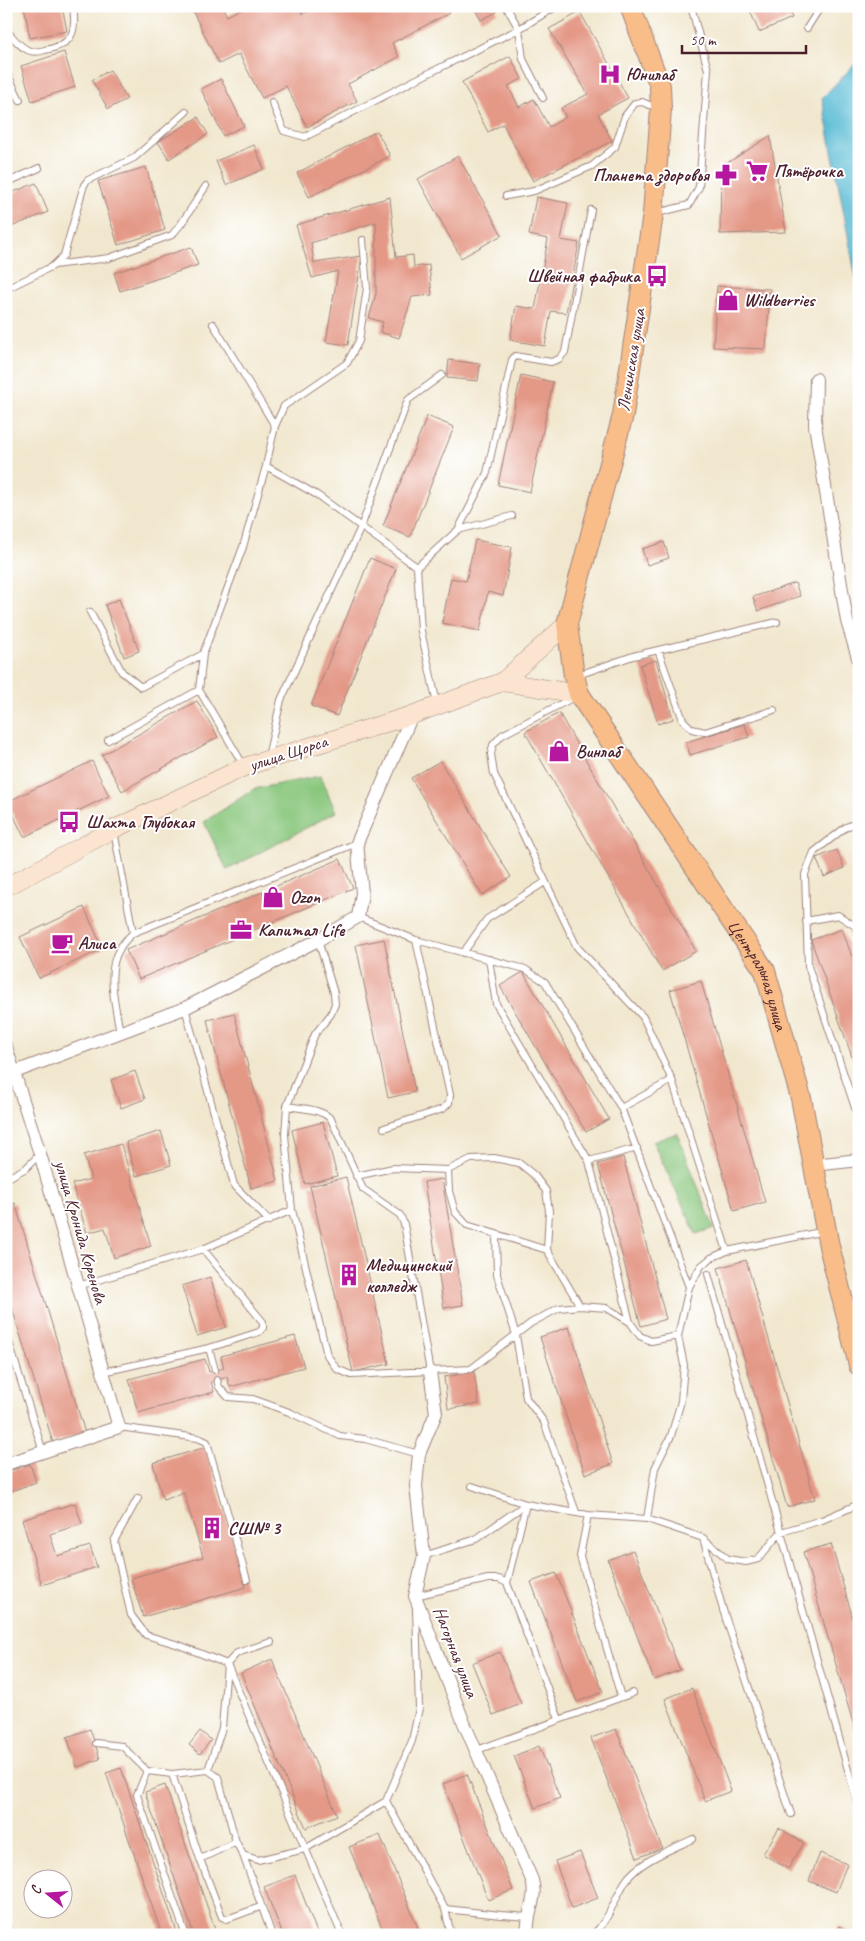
<svg xmlns="http://www.w3.org/2000/svg" width="865" height="1941" font-family="Caveat,sans-serif">
<rect width="100%" height="100%" fill="#fff"/>
<filter id="ink" filterUnits="userSpaceOnUse"><feTurbulence type="fractalNoise" baseFrequency=".02" numOctaves="2"/><feDisplacementMap in="SourceGraphic" scale="10" xChannelSelector="R" yChannelSelector="G"/><feConvolveMatrix kernelMatrix="1 2 1 2 8 2 1 2 1" color-interpolation-filters="sRGB"/></filter>
<filter id="wash" filterUnits="userSpaceOnUse"><feTurbulence type="fractalNoise" baseFrequency=".0096" numOctaves="4" result="noise"/><feDisplacementMap in="SourceGraphic" scale="20" xChannelSelector="R" yChannelSelector="G"/><feGaussianBlur stdDeviation="1.12" result="paint"/><feColorMatrix in="noise" values="0 0 0 0 0 0 0 0 0 0 0 0 0 0 0 0 0 1.4 0 .05"/><feComposite in="paint" operator="in"/></filter>
<g filter="url(#wash)">
<rect width="100%" height="100%" fill="#f1e7ce"/>
<path fill="#88c67c" stroke="#697254" d="M320 776 336 812 227 870 204 822 254 789Z
M677 1133 714 1228 696 1234 653 1142Z"/>
<path fill="#55bad3" stroke="#506c7f" d="M859 60V294L822 98Z"/>
<g id="blocks">
<path fill="#e49886" d="M24 6H62L67 31 30 38Z
M195 6H222L227 16 246 6H298L303 14 318 6H445L449 13 392 43 399 57 348 84 357 101 307 127 286 86 262 98 239 54 219 64 191 8Z
M473 6H494L497 12 481 20Z
M748 6H787L792 18 759 32Z
M580 12 628 98 598 114 612 141 533 181 503 124 488 132 462 82 510 56 522 79 508 86 519 107 534 99 549 127 566 117 561 108 588 94 549 29Z
M64 52 75 87 32 101 21 66Z
M110 70 127 99 108 109 92 80Z
M221 79 244 126 223 136 201 89Z
M198 117 208 134 169 159 158 142Z
M377 131 390 156 309 197 297 173Z
M770 136 786 232 720 234 721 167Z
M254 145 264 169 226 185 216 161Z
M458 156 502 235 461 258 418 179Z
M146 167 165 230 118 245 98 181Z
M36 183 48 212 6 229V195Z
M390 197 396 257 413 255 414 267 429 265 432 295 412 297 399 338 380 332 383 322 369 318 376 294V222L311 243 314 263 362 256 348 345 326 342 338 271 312 278 296 225Z
M536 197 568 203 561 240 579 243 566 313 551 311 545 346 510 340 516 306 535 309 548 239 529 235Z
M191 247 198 265 120 291 114 273Z
M717 286 770 289 766 349 713 347Z
M449 360 480 364 478 381 447 378Z
M521 375 553 382 530 492 498 485Z
M427 416 454 427 410 537 383 526Z
M475 540 512 547 503 596 488 592 480 631 442 623 451 578 466 581Z
M664 542 669 558 647 565 642 549Z
M370 558 396 569 337 716 311 706Z
M795 583 800 596 758 611 753 597Z
M119 599 139 651 124 657 105 605Z
M656 660 673 719 658 724 640 665Z
M197 701 218 737 122 791 102 755Z
M559 713 696 951 662 971 525 732Z
M745 724 749 737 690 755 686 742Z
M92 761 109 796 24 837 7 802Z
M440 761 511 877 482 895 411 778Z
M837 850 844 868 824 877 816 858Z
M340 859 353 888 139 979 126 950Z
M84 907 103 949 39 978 20 937Z
M842 929 859 976 858 1074 811 940Z
M384 939 415 1092 388 1098 356 945Z
M523 972 609 1119 586 1132 500 986Z
M701 981 765 1202 734 1211 670 990Z
M234 1013 278 1181 251 1188 207 1020Z
M135 1071 145 1099 121 1108 111 1080Z
M323 1122 337 1176 305 1184 292 1130Z
M161 1131 171 1165 136 1176 126 1142Z
M121 1144 151 1246 114 1258 105 1228 87 1233 72 1184 91 1179 84 1155Z
M623 1157 666 1319 641 1326 598 1164Z
M346 1177 389 1364 353 1372 310 1186Z
M442 1179 463 1305 444 1308 424 1182Z
M15 1203 85 1433 53 1443 6 1288V1206Z
M746 1260 815 1499 787 1507 718 1268Z
M210 1277 226 1327 197 1336 182 1286Z
M569 1327 613 1464 585 1474 540 1337Z
M295 1336 304 1367 230 1387 227 1377 211 1382 214 1392 138 1413 129 1379 205 1359 209 1372 224 1368 221 1356Z
M474 1372 479 1404 448 1409 444 1377Z
M206 1447 246 1587 143 1617 131 1578 203 1557 184 1493 163 1500 153 1463Z
M30 1464 36 1482 6 1493V1472Z
M75 1503 82 1524 50 1534 57 1556 90 1546 97 1567 42 1585 22 1520Z
M831 1544 859 1639 858 1740 803 1552Z
M633 1550 680 1670 654 1680 608 1560Z
M556 1573 603 1692 577 1702 531 1582Z
M500 1652 521 1704 493 1715 472 1663Z
M272 1659 337 1815 306 1828 241 1673Z
M692 1688 731 1791 705 1801 665 1699Z
M90 1729 100 1759 77 1767 67 1737Z
M616 1729 662 1848 637 1858 591 1738Z
M200 1731 211 1740 200 1754 189 1745Z
M539 1746 560 1798 535 1808 514 1756Z
M121 1768 178 1935H162L106 1773Z
M467 1774 513 1890 488 1900 443 1784Z
M165 1785 217 1935H194L145 1792Z
M779 1828 804 1843 788 1869 763 1854Z
M380 1835 421 1935H385L349 1847Z
M580 1852 598 1898 572 1908 555 1861Z
M820 1853 847 1864 836 1892 809 1881Z
M295 1875 318 1935H283L264 1887Z
M6 1915H7L13 1935H6Z
M839 1926 853 1935H834Z"/>
</g>
</g>
<g filter="url(#ink)">
<use href="#blocks" fill-opacity="0" stroke="#9e837c" stroke-width="1"/>
<g fill="none" stroke-linecap="round" stroke-linejoin="round">
<g stroke="#9e837c" stroke-width="8">
<path id="lane" d="M506 6 519 29 523 59 543 98
M807 28 821 6
M6 30C12 36 18 45 26 49 32 53 38 52 45 50 72 45 77 33 73 6
M6 71 20 100
M272 102 284 131 305 137 415 80 519 29 557 6
M6 183 39 168
M506 196 534 191 592 166 615 147 625 116 635 103 642 102 657 108
M657 213 689 205 699 187 708 70 691 6
M54 265 109 258 172 235 181 224 206 186
M6 289 53 266 64 255 84 185 88 180 134 158 186 112
M213 324 275 426
M266 466 317 495 417 567 421 631 437 704
M458 530 487 473 512 360 515 356 551 362 559 359 565 352 591 210
M417 567 458 530 512 516
M90 612 122 672 141 687 203 654
M658 650 683 720 692 729 705 732 774 710
M578 675 633 656 777 622
M574 697 502 735 493 745 491 754 494 774 577 947 643 1017 672 1080 727 1251
M108 740 199 690
M268 757 281 700 361 527 408 400 442 375
M244 766 199 690 203 654 243 547 266 466 275 426 284 406 347 363 359 341 367 288 363 240
M859 822 846 827 814 852 805 874 808 966 859 1120
M114 831 133 933
M358 917 416 940 450 1095 449 1103 443 1109 384 1128
M806 921 838 915 855 926 859 936
M318 940 334 993 335 1004 331 1014 315 1034 287 1106 285 1135 292 1210 327 1355 337 1369 351 1375 471 1369 531 1323 559 1308 580 1306 607 1308 630 1322 640 1336 651 1341 678 1336
M416 940 525 969 545 982 621 1108 689 1287
M463 953 487 919 545 882
M489 959 496 1004 589 1161 630 1322
M185 1008 234 1185 269 1221
M120 1033C116 1007 105 971 120 948 123 942 129 937 133 933L357 843
M287 1106C302 1109 320 1108 331 1119L363 1189 400 1215 404 1224 430 1372
M621 1108 672 1080
M589 1161 637 1148
M448 1170 471 1159 494 1158 519 1163 534 1175 546 1191 549 1211 547 1250
M356 1176 393 1168 448 1170 449 1191 455 1212 467 1225 547 1250 580 1306
M6 1179 26 1168 40 1154
M496 1234 497 1275 516 1335 526 1398 544 1422 576 1512
M708 1274 859 1809
M78 1286 203 1249 292 1210
M6 1333 43 1452
M209 1348 215 1370
M103 1372 209 1348 259 1332 263 1328V1322L203 1249
M217 1380 219 1387 228 1397 253 1399 289 1412 340 1436 365 1439 419 1454
M119 1427 198 1438 207 1442 247 1580
M472 1486 526 1504 588 1515 647 1519 703 1538 728 1559 746 1562 758 1559 781 1532 822 1520 859 1504
M138 1498 114 1541 131 1615 146 1635 179 1645 227 1664 342 1935
M588 1515 580 1556 621 1697
M647 1519 655 1468 671 1436 681 1401 684 1365 678 1336 689 1287 701 1266 711 1258 727 1251 825 1231
M703 1538 723 1610 791 1814
M424 1556 476 1539 526 1504
M507 1583 526 1504
M415 1596 488 1579H499L507 1583 559 1719
M416 1609 419 1708 412 1741 386 1801 445 1909 501 1915 528 1917
M96 1743 122 1746 147 1771 172 1774 208 1770 218 1777 236 1842 243 1855 258 1860 305 1849 386 1801
M477 1750 633 1693
M208 1770 222 1728 227 1664 237 1653 271 1642
M147 1771 137 1795 185 1933
M172 1774 200 1859 222 1917 227 1919 260 1907
M243 1855 272 1935
M200 1859 236 1842
M445 1909 451 1935
M593 1935C609 1920 614 1900 625 1882 637 1862 672 1849 693 1839"/>
</g>
<g stroke="#9e837c" stroke-width="14">
<path id="street" d="M816 379 815 425 847 621 859 661
M6 1047 40 1154 119 1427 6 1464
M15 1072 185 1008 318 940 358 917 362 893 357 843 412 715
M814 1165 859 1160
M430 1372 436 1413 419 1454 416 1486 424 1556 415 1596 464 1723 532 1880C538 1901 525 1914 528 1935"/>
</g>
<g stroke="#9e837c" stroke-width="19">
<path id="secondary" d="M502 682 579 694
M6 887 114 829 244 767 412 715 502 682 567 624"/>
</g>
<g stroke="#9e837c" stroke-width="22">
<g id="primary">
<path id="s1" d="M630 6 660 86 661 109 653 214 623 415 567 624 574 676 579 694 765 971 801 1098 829 1246 859 1365"/>
</g>
</g>
<use href="#lane" stroke="#fff" stroke-width="6"/>
<use href="#street" stroke="#fff" stroke-width="12"/>
<use href="#secondary" stroke="#fce5d0" stroke-width="18"/>
<use href="#primary" stroke="#f8bd89" stroke-width="20"/>
</g>
</g>
<defs>
<g id="hospital-bare" transform="scale(1.725)"><path d="M-5-5h3v3.5h4V-5h3V5h-3V1.5h-4V5h-3Z" fill="#b5179e" stroke="#fff" stroke-width="2.5" paint-order="stroke"/></g>
<g id="supermarket-bare" transform="scale(1.725)"><path d="M-6-5.5h2.5l.6 2H6L4.5 2H-2.5L-4.4-4H-6ZM-1.5 3.2a1.3 1.3 0 1 0 .1 0ZM3 3.2a1.3 1.3 0 1 0 .1 0Z" fill="#b5179e" stroke="#fff" stroke-width="2.5" paint-order="stroke"/></g>
<g id="pharmacy-bare" transform="scale(1.725)"><path d="M-2-6h4v4h4v4h-4v4h-4v-4h-4v-4h4Z" fill="#b5179e" stroke="#fff" stroke-width="2.5" paint-order="stroke"/></g>
<g id="bus-bare" transform="scale(1.725)"><path d="M-5-6H5V4H4V6H2V4H-2V6H-4V4H-5ZM-3.5-4V0h7V-4ZM-3.5 1.2v1.5H-2V1.2ZM2 1.2v1.5H3.5V1.2Z" fill="#b5179e" stroke="#fff" stroke-width="2.5" paint-order="stroke"/></g>
<g id="shop-bare" transform="scale(1.725)"><path d="M-5-2.5h2.3a2.7 3.5 0 0 1 5.4 0H5L5.5 6h-11ZM-1.5-2.5h3a1.5 2.3 0 0 0-3 0Z" fill="#b5179e" stroke="#fff" stroke-width="2.5" paint-order="stroke"/></g>
<g id="office-bare" transform="scale(1.725)"><path d="M-6-3h4V-5.5h4V-3h4V5H-6ZM-1-4.5V-3h2v-1.5ZM-6 0V1H6V0Z" fill="#b5179e" stroke="#fff" stroke-width="2.5" paint-order="stroke"/></g>
<g id="cafe-bare" transform="scale(1.725)"><path d="M-5.5-4.5H6V0H3Q3 3.5 0 3.5H-2.5Q-5.5 3.5-5.5 0ZM3-3.2v2h1.7v-2ZM-6 4.5H4V6H-6Z" fill="#b5179e" stroke="#fff" stroke-width="2.5" paint-order="stroke"/></g>
<g id="building-bare" transform="scale(1.725)"><path d="M-4-6H4V6H1V3H-1V6H-4ZM-2.5-4.3h1.7v1.8h-1.7ZM.8-4.3h1.7v1.8H.8ZM-2.5-1h1.7V.8h-1.7ZM.8-1h1.7V.8H.8Z" fill="#b5179e" stroke="#fff" stroke-width="2.5" paint-order="stroke"/></g>
</defs>
<g fill-rule="evenodd">
<use href="#hospital-bare" x="610" y="74"/>
<use href="#supermarket-bare" x="757" y="171"/>
<use href="#pharmacy-bare" x="726" y="175"/>
<use href="#bus-bare" x="657" y="276"/>
<use href="#shop-bare" x="728" y="300"/>
<use href="#shop-bare" x="559" y="751"/>
<use href="#bus-bare" x="69" y="822"/>
<use href="#shop-bare" x="273" y="897"/>
<use href="#office-bare" x="241" y="930"/>
<use href="#cafe-bare" x="62" y="943"/>
<use href="#building-bare" x="349" y="1275"/>
<use href="#building-bare" x="212" y="1528"/>
</g>
<g text-anchor="middle" stroke-width="4" stroke-linejoin="round" paint-order="stroke">
<g font-size="18" font-weight="bold" fill="#4a1f2b" stroke="#fff" text-anchor="start">
<text x="626" y="80">Юнилаб</text>
<text x="774" y="177">Пятёрочка</text>
<text x="709" y="181" text-anchor="end">Планета здоровья</text>
<text x="640" y="282" text-anchor="end">Швейная фабрика</text>
<text x="744" y="306">Wildberries</text>
<text x="576" y="757">Винлаб</text>
<text x="86" y="828">Шахта Глубокая</text>
<text x="290" y="903">Ozon</text>
<text x="258" y="936">Капитал Life</text>
<text x="78" y="949">Алиса</text>
<text x="366" y="1271">Медицинский<tspan x="366" dy="21">колледж</tspan></text>
<text x="228" y="1534">СШ№ 3</text>
</g>
<g font-size="18" fill="#4a1f2b" stroke="#fff">
<text transform="translate(631 360) rotate(-81)" y="6">Ленинская улица</text>
<text transform="translate(288 753) rotate(-18)" y="6">улица Щорса</text>
<text dy="6" stroke="none"><textPath href="#s1" startOffset="1039">Центральная улица</textPath></text>
<text transform="translate(81 1232) rotate(74)" y="6">улица Кронида Коренова</text>
<text transform="translate(456 1652) rotate(69)" y="6">Нагорная улица</text>
</g>
</g>
<rect width="865" height="1941" fill="none" stroke="#fff" stroke-width="25"/>
<g transform="translate(48 1894) rotate(287)"><circle r="24" fill="#ffffff" stroke="#b7a5aa"/>
<path d="M0-4L9 19L0 12L-9 19Z" fill="#b5179e"/>
<text y="-8" font-size="14" font-weight="bold" text-anchor="middle" fill="#4a1f2b">С</text>
</g>
<path d="M682 45v8h124v-8" fill="none" stroke="#4a1f2b" stroke-width="2.5"/>
<text x="690" y="45" font-size="15" fill="#4a1f2b" stroke="#ffffff" stroke-width="4" paint-order="stroke">50 m</text>
</svg>
